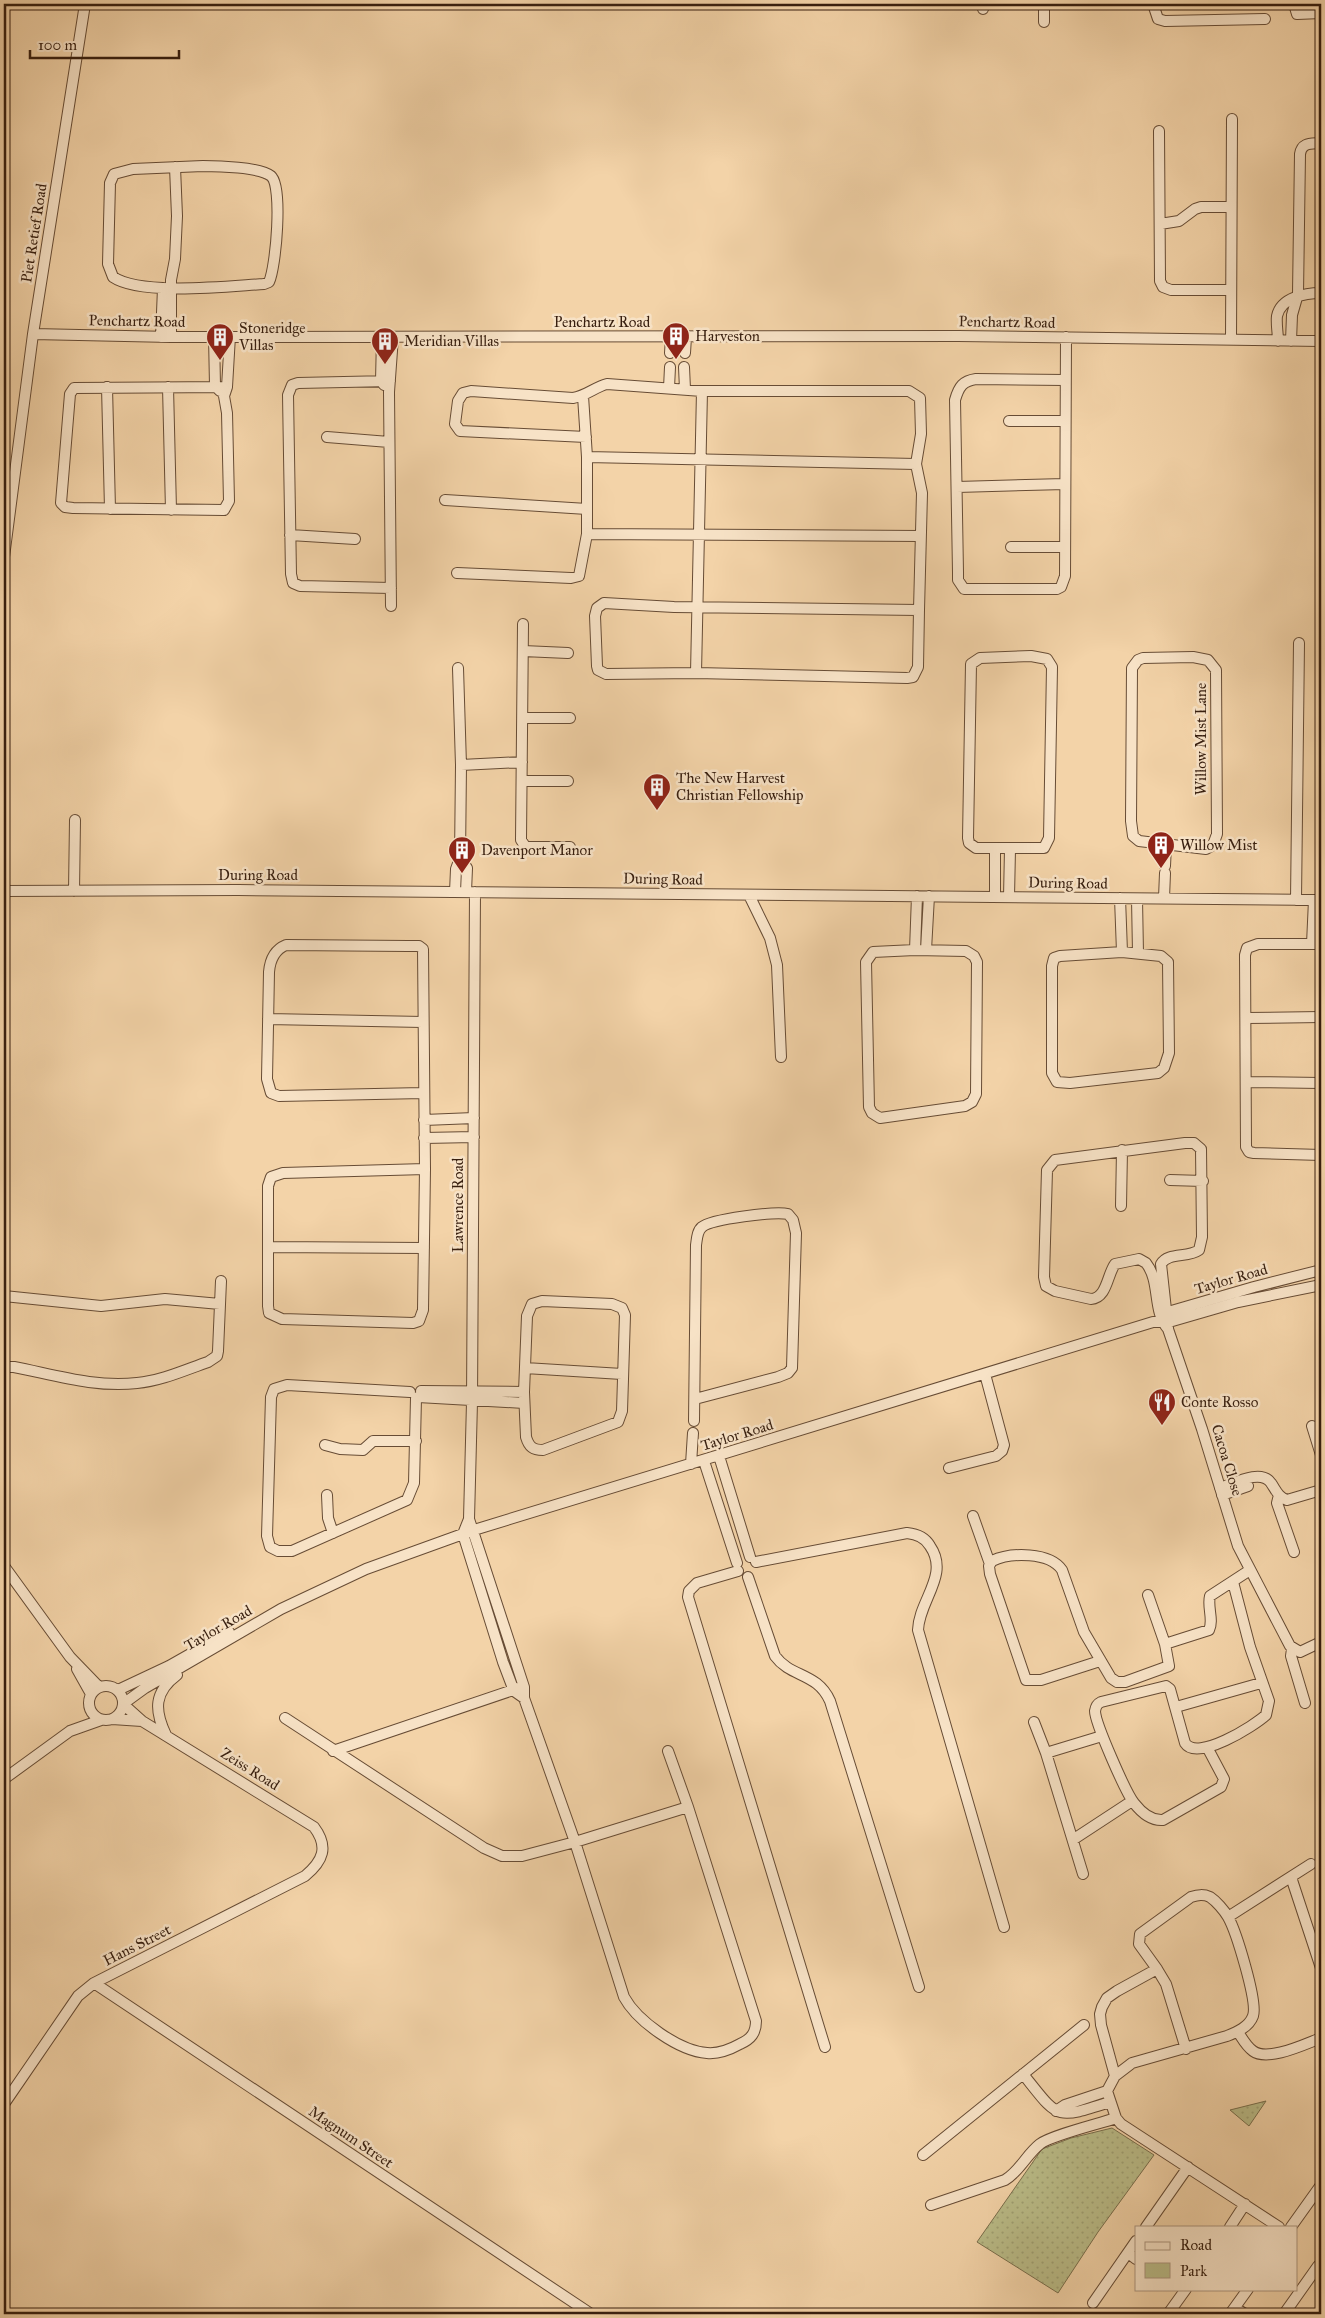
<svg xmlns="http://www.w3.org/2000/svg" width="1325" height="2318" font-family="'IM FELL Great Primer',serif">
<defs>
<pattern id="green-dots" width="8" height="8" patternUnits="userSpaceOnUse" patternTransform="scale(1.25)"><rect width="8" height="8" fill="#babc88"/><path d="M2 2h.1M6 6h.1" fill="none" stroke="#a1a174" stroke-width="1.8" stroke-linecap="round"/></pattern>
</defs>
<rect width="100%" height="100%" fill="#f3d3a8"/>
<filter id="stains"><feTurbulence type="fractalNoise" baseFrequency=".004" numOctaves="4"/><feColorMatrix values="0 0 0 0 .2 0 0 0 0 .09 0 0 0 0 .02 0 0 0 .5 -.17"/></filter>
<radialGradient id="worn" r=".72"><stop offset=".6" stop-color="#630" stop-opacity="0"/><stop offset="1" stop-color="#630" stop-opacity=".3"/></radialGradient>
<path fill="url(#green-dots)" stroke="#796e4c" d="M1266 2101 1249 2126 1230 2110Z
M1112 2128 1154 2155 1098 2232 1058 2293 977 2242 1042 2149 1071 2138Z"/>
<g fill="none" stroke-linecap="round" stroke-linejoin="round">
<g stroke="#674c35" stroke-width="12">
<path id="minor" d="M1044 4V22
M1153 4 1158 19 1165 21 1265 19
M1294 4 1297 14 1321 13
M983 9V4
M1159 131 1160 281 1163 287 1171 290H1231
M203 166C217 166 260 167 271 176 283 186 276 267 269 282L264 284C229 286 141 296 113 277L108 264 110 183 114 174 133 169Z
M1160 224 1179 221 1195 209 1201 207H1230
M33 334 171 337 958 336 1321 341
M214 336 215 386 220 391
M161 337 163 288
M171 337V280L175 259 177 216 175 167
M382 337 381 381 384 385
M1231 340 1232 119
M1278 341C1278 333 1276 324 1277 316 1281 297 1306 293 1321 293
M1291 341 1292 315 1298 294 1300 154C1302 142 1311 144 1321 143
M670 353 671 337
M685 353 686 337
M684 367 685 389
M1065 380 976 379C963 381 959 386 955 400L958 572V580L964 589H1057L1061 587 1065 576 1066 337
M390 381 298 383 292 385 288 395 291 574 293 583 300 586 391 588
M107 387 110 509
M168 387 171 510
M227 387 74 388 70 394 61 503 65 507 73 508 224 510 229 501 227 413 224 396 227 387 230 336
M669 388 670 367
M1009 421H1065
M327 437 389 442
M586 437 460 431 455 424 458 401 463 393 471 391 573 398C586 396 595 387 607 384L702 391H909L920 398 921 434 916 464 587 457
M916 464 922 493 919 610
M957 487 1065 484
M445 500 587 509
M587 534 920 536
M290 535 355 539
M1011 547H1065
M4 557 33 334 85 4
M457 573 571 578 579 576 587 534V457L583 396
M604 603 674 607 919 610 918 667 913 677 907 678 696 673 606 674 598 670 597 666 595 616 597 608Z
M391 606 389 392 393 337
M523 624 521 840 525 846 529 847H570
M523 651 568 653
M1031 656 1047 659 1052 667 1049 838 1044 848H976L969 843 968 838 971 664 980 658Z
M1193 657 1208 660 1216 670 1217 834 1213 845 1206 849 1139 841 1133 836 1131 821 1132 668 1138 660 1143 658Z
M696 673 702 391
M523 718H570
M461 765 522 762
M522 781H568
M460 858 467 868 466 892
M1165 866 1166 845
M4 891 238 890 1321 900
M74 891 75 820
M455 892 456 869 460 858 461 765 458 668
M475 892 472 1402 469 1519 463 1534 503 1662 514 1691 524 1698
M749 895 770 938 777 965 781 1057
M995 897V848
M1009 897 1010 849
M1120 898 1122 952
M1164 898 1165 873
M1137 899 1138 953
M1296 900 1299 643
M1312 944 1314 900
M1321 944H1258L1247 948 1245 955 1246 1147 1249 1152 1254 1153 1321 1155
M915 950 966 951 974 956 977 962 976 1094 972 1102 965 1106 880 1118 872 1113 869 1107 866 962 873 952Z
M915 950 917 896
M926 950 929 896
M1122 952 1161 956 1168 962 1169 1053 1164 1068 1158 1073 1070 1083 1057 1082 1052 1073V966L1054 958 1060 956Z
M1246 1018 1321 1017
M268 1019 423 1022
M1247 1082 1321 1083
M423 1093 279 1096 271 1093 267 1079 269 972C270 960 274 950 286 945L408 946H419L423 949 425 1169 423 1310 419 1321 413 1323 282 1319 269 1313 268 1306V1186L271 1177 283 1173 425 1169
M424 1120 474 1118
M424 1138 474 1137
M1170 1180 1203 1181
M1121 1206 1122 1150
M268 1247 424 1248
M4 1296 101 1306 165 1299 220 1304
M542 1301 612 1304 622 1308 625 1315 622 1411 618 1422 543 1450C533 1450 529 1447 526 1437L524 1392 527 1316 532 1304Z
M1161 1314 1254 1287 1321 1270
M1168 1328 1161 1264C1168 1252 1188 1258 1199 1250L1202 1237 1201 1149 1194 1143H1185L1055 1160 1047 1170 1044 1277 1046 1286 1055 1291 1091 1299C1107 1298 1107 1275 1115 1264L1139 1259 1146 1263C1161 1282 1152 1311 1168 1329L1202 1429 1238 1546 1290 1646 1300 1652 1321 1642
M4 1367H14C55 1375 96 1388 137 1383 161 1381 185 1370 208 1362L217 1356 218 1351 221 1281
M525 1368 622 1374
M421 1391 524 1392
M410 1392 287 1385 274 1389 271 1397 267 1536 270 1547 278 1551H292L407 1500 414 1483 416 1398
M418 1397 524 1403
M694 1421 696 1245C697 1239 697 1231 702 1227 711 1219 776 1211 788 1214L793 1220 796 1233 792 1368 788 1373 778 1377 695 1399
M1312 1426 1321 1455
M325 1445 340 1449 363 1450 373 1441H416
M719 1456 750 1557
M704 1461 737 1563
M691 1464 693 1433
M949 1468 996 1456 1002 1451 1004 1445 985 1374
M1220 1488C1233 1484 1261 1468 1271 1483 1276 1490 1278 1497 1287 1500L1321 1490
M327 1495 328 1518 333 1533
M1222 1495 1248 1486
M1279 1495 1277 1503 1294 1552
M973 1516 990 1564
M469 1519 524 1687V1698L575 1842 624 1997C637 2021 679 2051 707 2053 718 2054 731 2049 740 2044 751 2039 756 2033 756 2021L688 1807 668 1751
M756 1562 907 1533C917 1534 925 1537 930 1546 950 1575 919 1600 918 1630L1004 1927
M4 1566 70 1657 99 1687
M738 1571 697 1583 689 1591 688 1597 825 2047
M748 1577 775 1656C791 1678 817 1672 830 1701L919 1987
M1148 1595 1165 1644
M1292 1649 1291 1656 1305 1703
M1100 1661 1041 1680H1026L990 1574 989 1566 992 1561C1011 1552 1050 1552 1062 1570L1084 1632 1111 1678 1117 1682H1125L1169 1666 1165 1644 1209 1630C1214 1620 1207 1607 1210 1596L1250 1570
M77 1669 91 1694
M89 1703a17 17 0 1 1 34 0a17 17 0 1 1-34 0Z
M118 1690 169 1666 229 1632
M1176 1707 1261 1683
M285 1718 484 1848 502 1856H522L575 1842 688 1807
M112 1719 142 1721
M1034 1722 1046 1753 1083 1874
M166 1735C154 1710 154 1692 177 1675
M1207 1747 1224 1779 1221 1787 1163 1820C1150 1821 1141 1812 1134 1803 1126 1793 1095 1723 1095 1711 1096 1706 1097 1704 1101 1702L1166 1686 1170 1689 1185 1743C1197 1762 1254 1726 1266 1715L1269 1701 1250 1647 1233 1582
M333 1751 519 1688
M1046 1753 1102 1736
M4 1779 70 1731 101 1720
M1074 1839 1132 1801
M1291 1877 1321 1968
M1228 1917 1311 1864
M1157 1969 1166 1984 1186 2049
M94 1983 591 2314
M1238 2032C1242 2038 1246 2046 1253 2051 1268 2062 1305 2044 1321 2038
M1023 2074C1059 2119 1054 2120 1110 2102
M1115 2076 1101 2025 1100 2014 1102 2007 1107 1998 1117 1991 1157 1969 1139 1944 1140 1934 1191 1897C1198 1895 1203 1894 1210 1897 1216 1901 1224 1910 1228 1917 1236 1931 1258 2002 1253 2016 1249 2027 1237 2032 1227 2036L1132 2063 1115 2076 1107 2091 1116 2118 1121 2124 1279 2227
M4 2104 78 1996 94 1983 305 1876C323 1861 329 1847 314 1827L142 1721 123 1704 145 1688 281 1609 366 1569 474 1530 1153 1322H1169L1238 1302 1321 1285
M1056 2111 1065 2105 1107 2091
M923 2155 1084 2025
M931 2205 1005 2180C1020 2171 1026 2155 1040 2144 1052 2135 1099 2124 1116 2118
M1146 2227 1188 2167
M1230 2227 1245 2204
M1291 2227 1321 2185
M1128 2253 1136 2259
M1093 2303 1136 2241
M1235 2308 1245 2314
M1168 2314 1186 2289
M1230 2314 1248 2289
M1284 2314 1318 2266"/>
</g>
<use href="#minor" stroke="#f7e2c6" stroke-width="10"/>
</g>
<defs>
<g id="building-pin" transform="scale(1.4375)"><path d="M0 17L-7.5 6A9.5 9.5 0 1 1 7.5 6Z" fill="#8f2418" stroke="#f7e2c6"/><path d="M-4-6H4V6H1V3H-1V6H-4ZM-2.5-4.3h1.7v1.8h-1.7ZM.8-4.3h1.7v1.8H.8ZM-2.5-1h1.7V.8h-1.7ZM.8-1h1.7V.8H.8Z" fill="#fff"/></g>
<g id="restaurant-pin" transform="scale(1.4375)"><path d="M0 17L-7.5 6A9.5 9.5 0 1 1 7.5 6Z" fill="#8f2418" stroke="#f7e2c6"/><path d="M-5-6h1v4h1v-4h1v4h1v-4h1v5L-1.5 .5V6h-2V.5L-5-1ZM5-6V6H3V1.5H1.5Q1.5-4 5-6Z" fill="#fff"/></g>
</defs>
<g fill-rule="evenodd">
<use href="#building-pin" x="676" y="336"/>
<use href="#building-pin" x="220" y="337"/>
<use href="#building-pin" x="385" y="341"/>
<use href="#building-pin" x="657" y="787"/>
<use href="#building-pin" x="1161" y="845"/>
<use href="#building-pin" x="462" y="850"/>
<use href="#restaurant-pin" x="1162" y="1402"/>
</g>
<g text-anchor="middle" stroke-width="5" stroke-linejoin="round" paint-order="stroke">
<g font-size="15" fill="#381f0f" stroke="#f7e2c6">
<text transform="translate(34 233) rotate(-81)" y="5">Piet Retief Road</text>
<text transform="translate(137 321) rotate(1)" y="5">Penchartz Road</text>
<text x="602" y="327">Penchartz Road</text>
<text transform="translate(1007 322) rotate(1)" y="5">Penchartz Road</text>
<text transform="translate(1201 739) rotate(-90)" y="5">Willow Mist Lane</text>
<text x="258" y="880">During Road</text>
<text transform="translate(663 879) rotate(1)" y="5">During Road</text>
<text transform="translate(1068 883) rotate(1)" y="5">During Road</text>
<text transform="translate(458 1205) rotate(-90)" y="5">Lawrence Road</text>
<text transform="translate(1231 1279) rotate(-16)" y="5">Taylor Road</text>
<text transform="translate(737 1435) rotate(-17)" y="5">Taylor Road</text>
<text transform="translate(1227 1460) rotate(73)" y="5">Cacoa Close</text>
<text transform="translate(218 1628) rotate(-30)" y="5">Taylor Road</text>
<text transform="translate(250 1769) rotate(32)" y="5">Zeiss Road</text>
<text transform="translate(137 1945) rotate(-27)" y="5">Hans Street</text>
<text transform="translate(351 2137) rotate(34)" y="5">Magnum Street</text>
</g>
<g font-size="15" fill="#381f0f" stroke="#f7e2c6" text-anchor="start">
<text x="239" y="333">Stoneridge<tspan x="239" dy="17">Villas</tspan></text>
<text x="695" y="341">Harveston</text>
<text x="404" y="346">Meridian Villas</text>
<text x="676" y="783">The New Harvest<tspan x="676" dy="17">Christian Fellowship</tspan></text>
<text x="1180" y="850">Willow Mist</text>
<text x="481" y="855">Davenport Manor</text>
<text x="1181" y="1407">Conte Rosso</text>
</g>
</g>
<rect width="1325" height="2318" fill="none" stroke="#f3d3a8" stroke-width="20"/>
<rect x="5" y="5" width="1315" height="2308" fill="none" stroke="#381f0f" stroke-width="2.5"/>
<rect x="10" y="10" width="1305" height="2298" fill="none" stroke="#381f0f"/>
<rect x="1135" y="2226" width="162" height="65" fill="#f7e2c6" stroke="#ab947d"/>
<rect x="1145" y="2242" width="25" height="8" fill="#f7e2c6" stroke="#ab947d"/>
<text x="1180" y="2250" font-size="15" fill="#381f0f">Road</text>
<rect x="1145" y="2263" width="25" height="15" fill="#babc88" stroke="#ab947d"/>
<text x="1180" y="2276" font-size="15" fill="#381f0f">Park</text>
<path d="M30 50v8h149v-8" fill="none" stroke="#381f0f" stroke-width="2.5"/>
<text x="38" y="50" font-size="15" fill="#381f0f" stroke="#f7e2c6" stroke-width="4" paint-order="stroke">100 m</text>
<rect width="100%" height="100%" filter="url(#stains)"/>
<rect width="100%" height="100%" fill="url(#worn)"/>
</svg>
